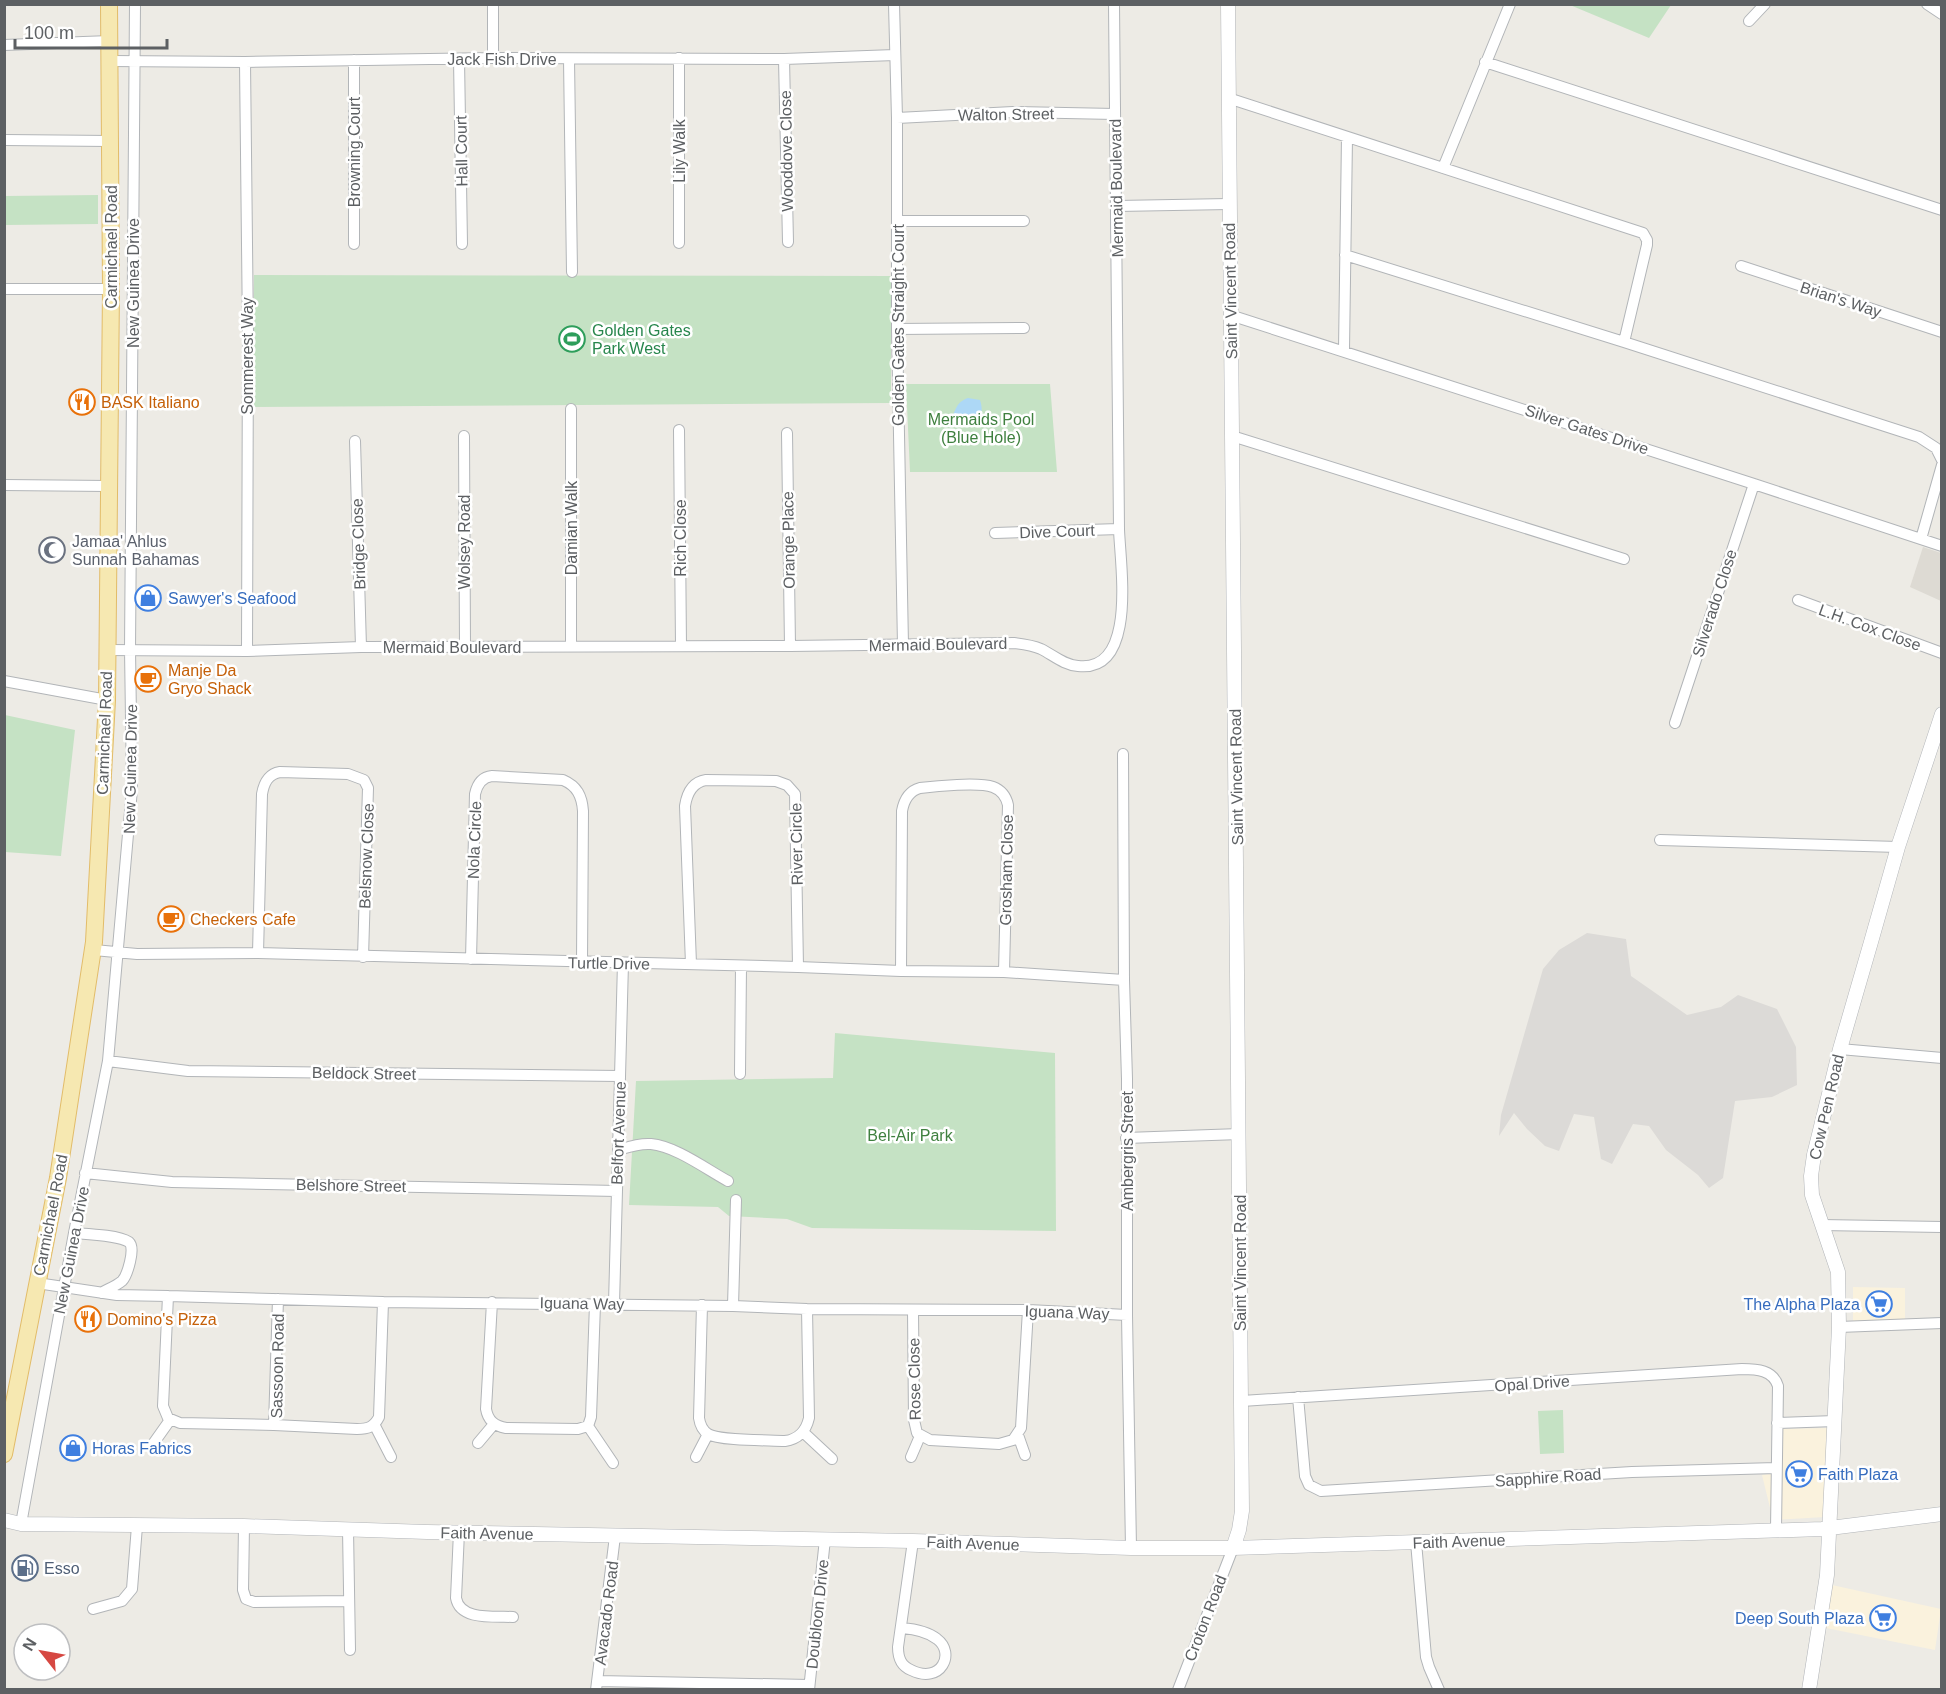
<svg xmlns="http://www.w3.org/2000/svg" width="1946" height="1694" font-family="Helvetica,sans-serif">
<rect width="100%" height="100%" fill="#edebe5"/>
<path fill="#faf2dd" d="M1853 1287 1905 1288V1320L1853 1321Z
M1830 1428 1825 1517 1773 1520 1762 1475 1779 1473 1782 1429Z
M1832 1585 1941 1609 1935 1650 1826 1628Z"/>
<path fill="#dcdad7" d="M1587 933 1626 939 1631 976 1687 1015 1721 1007 1738 995 1777 1009 1796 1047 1797 1085 1772 1097 1735 1101 1723 1178 1709 1188 1698 1175 1666 1150 1649 1126 1633 1124 1612 1164 1601 1159 1594 1117 1574 1114 1559 1151 1545 1146 1527 1129 1514 1113 1499 1136 1501 1115 1543 969 1559 950Z"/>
<path fill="#dddad3" d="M1923 547 1941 553V601L1910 587Z"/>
<path fill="#c5e2c4" d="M1570 5H1671L1649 38Z
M98 195V224L5 225V196Z
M254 275 891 276V403L253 407Z
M906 384H1050L1057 472H910Z
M5 715 75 730 61 856 5 852Z
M835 1033 1055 1053 1056 1231 812 1228 787 1219 729 1216 718 1207 629 1205 636 1081 833 1078Z
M1563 1410 1564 1453 1540 1454 1538 1411Z"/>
<path fill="#add8f6" d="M968 398 980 400C987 421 971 431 953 422L951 419C956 410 956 402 968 398Z"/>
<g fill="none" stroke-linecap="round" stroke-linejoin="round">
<g stroke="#b2b5b8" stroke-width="12">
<path id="street" d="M894 4 897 118V329L903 645
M1927 4 1942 14
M1749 21 1765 4
M4 45 110 41
M493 58V4
M679 58V243
M459 59 462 244
M569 59 572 272
M784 59 788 242
M110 61 245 62 493 58 784 59 895 55
M245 62 248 334 247 651
M1485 62 1942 210
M1228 98 1643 233 1647 240V245L1624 342
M897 118 1013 112 1115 114
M4 140 110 141
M1443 168 1510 4
M1117 206 1229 204
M897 221H1024
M354 244V60
M1345 255 1624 342 1919 437 1936 448 1942 460
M1741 266 1942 332
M4 289H111
M1230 315 1754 484 1942 546
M897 329 1024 328
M1344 350 1347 137
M679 430 681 646
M787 433 790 646
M464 436 465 647
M1232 436 1624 559
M355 441 361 647
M4 485 108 486
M995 533 1119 529
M1921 539 1942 465
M1798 600 1942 653
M571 646V409
M107 650 247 651 361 647 790 646 1014 643C1023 644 1032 645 1041 649 1053 655 1064 665 1078 666 1138 673 1120 564 1119 529L1114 4
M4 681 107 700
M1675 723 1754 484
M1123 754 1124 980 1127 1079V1315L1131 1548
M1660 840 1898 847
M94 950 137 954 258 953 798 967 901 971 1004 972 1124 980
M258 953 262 794C264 783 268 774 280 772L348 774 364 780 368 788 363 957
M471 959 475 794C477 785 482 777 492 776L563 780C577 786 582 796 583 811L582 962
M691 964 685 806C687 793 693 782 706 780L776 781 787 785 795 794 798 967
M901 971 902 811C904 800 909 791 920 788 936 786 979 782 993 787 1001 790 1006 796 1008 805L1004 972
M1840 1049 1942 1058
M108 1061 188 1071 620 1076
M740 1074 741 966
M1126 1138 1240 1134
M618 1150C628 1147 639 1143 651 1144 675 1146 706 1169 728 1181
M85 1173 172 1182 617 1191
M1821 1225 1942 1227
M74 1233C87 1234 118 1235 129 1242 136 1248 127 1276 122 1281 116 1286 108 1289 101 1293
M37 1283 117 1295 168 1296 383 1302 733 1306 807 1309 1028 1310 1127 1315
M168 1296 163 1406 168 1418 180 1423 274 1425 357 1429C368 1429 374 1427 379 1417L383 1302
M492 1302 486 1409C488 1421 495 1426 506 1428L578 1429 588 1426 591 1417 595 1304
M614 1304 623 963
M702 1305 699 1418C700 1425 702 1430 708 1434 720 1441 769 1440 785 1441 799 1439 806 1431 809 1418L807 1309
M733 1306 736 1200
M913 1310 914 1420 917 1433 930 1440 999 1444 1013 1440 1021 1428 1028 1310
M1839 1327 1942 1323
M1298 1397 1305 1476 1309 1485 1321 1491 1632 1472 1776 1468
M1242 1401 1742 1369C1757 1369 1773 1370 1778 1386L1776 1530
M1777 1423 1835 1421
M374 1424 391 1457
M274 1425 278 1299
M588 1426 613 1463
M803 1432 832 1459
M1018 1435 1025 1455
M478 1443 494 1424
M153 1444 170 1420
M696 1457 708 1434
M911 1457 920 1436
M21 1524 74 1233 108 1061 132 789 130 649 135 4
M244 1526 243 1590 246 1599 254 1602 349 1601
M348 1529 350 1650
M459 1532 456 1598C460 1621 495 1616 513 1617
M1416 1542 1426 1657 1429 1667 1439 1690
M93 1609 122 1601 132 1589 137 1526
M902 1628C914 1629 927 1631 937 1639 956 1653 941 1685 911 1670 901 1666 898 1658 898 1647L913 1541
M597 1681 809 1685
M596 1690 615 1536
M809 1690 825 1539
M1178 1690 1233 1548"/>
</g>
<g stroke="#b1b4b8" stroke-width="15">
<path id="secondary" d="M1228 4 1242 1511 1239 1530 1233 1548
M4 1520 21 1524 244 1526 427 1532 913 1541 1131 1548H1233L1822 1529 1942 1514
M1809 1690 1827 1575 1839 1327 1838 1272 1812 1195 1811 1176 1814 1155 1840 1049 1871 942 1898 847 1942 714"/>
</g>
<g stroke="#e2bc69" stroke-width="18">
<path id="primary" d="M4 1454 58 1178 94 942 107 700 111 289 109 4"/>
</g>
<use href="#street" stroke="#fff" stroke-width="10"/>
<use href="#secondary" stroke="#fff" stroke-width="14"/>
<use href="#primary" stroke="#f6e8b1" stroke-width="16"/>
</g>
<defs>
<g id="stadium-ring" transform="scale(1.35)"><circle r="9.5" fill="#fff" stroke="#2e9e5b" stroke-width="1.5"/><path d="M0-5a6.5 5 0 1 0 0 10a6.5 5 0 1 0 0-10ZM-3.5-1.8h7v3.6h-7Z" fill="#2e9e5b"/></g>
<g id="restaurant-ring" transform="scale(1.35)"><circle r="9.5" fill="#fff" stroke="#e8710a" stroke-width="1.5"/><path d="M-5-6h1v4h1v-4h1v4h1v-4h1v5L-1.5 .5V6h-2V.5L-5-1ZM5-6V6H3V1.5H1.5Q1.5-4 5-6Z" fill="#e8710a"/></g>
<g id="mosque-ring" transform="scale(1.35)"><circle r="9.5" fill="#fff" stroke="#6b7280" stroke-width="1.5"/><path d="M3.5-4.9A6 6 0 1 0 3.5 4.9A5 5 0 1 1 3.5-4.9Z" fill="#6b7280"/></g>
<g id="shop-ring" transform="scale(1.35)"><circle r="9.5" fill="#fff" stroke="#3f7fe0" stroke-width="1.5"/><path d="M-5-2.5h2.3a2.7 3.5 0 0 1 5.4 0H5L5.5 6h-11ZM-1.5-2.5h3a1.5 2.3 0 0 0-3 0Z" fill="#3f7fe0"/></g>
<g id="cafe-ring" transform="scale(1.35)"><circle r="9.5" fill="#fff" stroke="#e8710a" stroke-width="1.5"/><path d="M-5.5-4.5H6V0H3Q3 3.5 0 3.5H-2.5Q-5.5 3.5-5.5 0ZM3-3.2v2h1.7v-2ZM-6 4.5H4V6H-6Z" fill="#e8710a"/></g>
<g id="supermarket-ring" transform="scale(1.35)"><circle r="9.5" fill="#fff" stroke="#3f7fe0" stroke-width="1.5"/><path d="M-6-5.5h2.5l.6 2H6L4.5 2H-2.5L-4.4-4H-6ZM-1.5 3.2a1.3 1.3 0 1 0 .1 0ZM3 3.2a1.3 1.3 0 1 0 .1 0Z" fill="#3f7fe0"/></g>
<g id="fuel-ring" transform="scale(1.35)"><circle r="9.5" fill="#fff" stroke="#5c6f8a" stroke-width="1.5"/><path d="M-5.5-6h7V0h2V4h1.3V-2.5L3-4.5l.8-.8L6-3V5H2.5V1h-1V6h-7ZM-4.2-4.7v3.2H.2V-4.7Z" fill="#5c6f8a"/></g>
</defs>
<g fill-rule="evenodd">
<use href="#stadium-ring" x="572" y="339"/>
<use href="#restaurant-ring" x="82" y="402"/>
<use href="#mosque-ring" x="52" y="550"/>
<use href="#shop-ring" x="148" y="598"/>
<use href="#cafe-ring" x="148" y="679"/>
<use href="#cafe-ring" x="171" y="919"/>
<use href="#supermarket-ring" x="1879" y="1304"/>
<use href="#restaurant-ring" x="88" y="1319"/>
<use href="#shop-ring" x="73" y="1448"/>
<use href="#supermarket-ring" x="1799" y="1474"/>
<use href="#fuel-ring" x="25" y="1568"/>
<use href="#supermarket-ring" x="1883" y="1618"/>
</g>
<g text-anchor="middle" stroke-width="5" stroke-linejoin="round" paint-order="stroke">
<g font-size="16" fill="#5d6063" stroke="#fff">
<text x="502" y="65">Jack Fish Drive</text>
<text transform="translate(1006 114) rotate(-1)" y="6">Walton Street</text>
<text transform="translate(461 151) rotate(-91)" y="6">Hall Court</text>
<text transform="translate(679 151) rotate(-90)" y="6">Lily Walk</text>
<text transform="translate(786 151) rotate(-91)" y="6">Wooddove Close</text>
<text transform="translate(354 152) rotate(-90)" y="6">Browning Court</text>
<text transform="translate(1116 188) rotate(-91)" y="6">Mermaid Boulevard</text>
<text transform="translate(111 247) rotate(-90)" y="6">Carmichael Road</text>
<text transform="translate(133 283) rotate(-90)" y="6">New Guinea Drive</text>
<text transform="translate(1230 291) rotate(-91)" y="6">Saint Vincent Road</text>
<text transform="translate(1841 299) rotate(18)" y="6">Brian's Way</text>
<text transform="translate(898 325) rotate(-90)" y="6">Golden Gates Straight Court</text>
<text transform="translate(247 356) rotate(-90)" y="6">Sommerest Way</text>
<text transform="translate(1587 429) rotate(18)" y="6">Silver Gates Drive</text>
<text transform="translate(571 528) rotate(-90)" y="6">Damian Walk</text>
<text transform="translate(1057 531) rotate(-2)" y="6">Dive Court</text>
<text transform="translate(680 538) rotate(-90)" y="6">Rich Close</text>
<text transform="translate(788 540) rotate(-91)" y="6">Orange Place</text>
<text transform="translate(464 542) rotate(-90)" y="6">Wolsey Road</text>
<text transform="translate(358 544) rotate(-92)" y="6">Bridge Close</text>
<text transform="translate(1714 603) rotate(-72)" y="6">Silverado Close</text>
<text transform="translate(1870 627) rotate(20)" y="6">L.H. Cox Close</text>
<text transform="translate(938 644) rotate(-1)" y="6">Mermaid Boulevard</text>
<text x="452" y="653">Mermaid Boulevard</text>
<text transform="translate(104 733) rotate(-88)" y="6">Carmichael Road</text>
<text transform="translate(130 769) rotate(-89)" y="6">New Guinea Drive</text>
<text transform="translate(1236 777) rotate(-91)" y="6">Saint Vincent Road</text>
<text transform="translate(474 840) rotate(-88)" y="6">Nola Circle</text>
<text transform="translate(796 844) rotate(-91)" y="6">River Circle</text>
<text transform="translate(366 856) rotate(-88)" y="6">Belsnow Close</text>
<text transform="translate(1006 870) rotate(-89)" y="6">Grosham Close</text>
<text transform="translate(609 963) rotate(1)" y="6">Turtle Drive</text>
<text transform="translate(364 1073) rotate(1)" y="6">Beldock Street</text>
<text transform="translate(1826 1107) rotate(-77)" y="6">Cow Pen Road</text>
<text transform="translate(618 1133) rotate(-88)" y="6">Belfort Avenue</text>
<text transform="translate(1127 1151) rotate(-90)" y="6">Ambergris Street</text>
<text transform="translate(351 1185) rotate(1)" y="6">Belshore Street</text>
<text transform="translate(50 1215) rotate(-79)" y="6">Carmichael Road</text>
<text transform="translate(71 1250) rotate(-79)" y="6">New Guinea Drive</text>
<text transform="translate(1240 1263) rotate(-90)" y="6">Saint Vincent Road</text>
<text transform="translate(582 1303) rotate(1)" y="6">Iguana Way</text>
<text transform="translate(1067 1312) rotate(2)" y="6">Iguana Way</text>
<text transform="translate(277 1366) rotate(-89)" y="6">Sassoon Road</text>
<text transform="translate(914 1379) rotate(-91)" y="6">Rose Close</text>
<text transform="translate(1532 1383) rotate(-4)" y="6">Opal Drive</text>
<text transform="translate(1548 1477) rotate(-4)" y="6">Sapphire Road</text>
<text transform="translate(487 1533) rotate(1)" y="6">Faith Avenue</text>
<text transform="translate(1459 1541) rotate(-2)" y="6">Faith Avenue</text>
<text transform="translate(973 1543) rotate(2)" y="6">Faith Avenue</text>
<text transform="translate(606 1613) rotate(-83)" y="6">Avacado Road</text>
<text transform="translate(817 1614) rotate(-84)" y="6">Doubloon Drive</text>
<text transform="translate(1205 1618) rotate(-69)" y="6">Croton Road</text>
</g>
<g font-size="16" fill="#27864d" stroke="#fff" text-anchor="start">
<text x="592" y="336">Golden Gates<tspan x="592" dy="18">Park West</tspan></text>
</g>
<g font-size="16" fill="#c56008" stroke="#fff" text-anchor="start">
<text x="101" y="408">BASK Italiano</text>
<text x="168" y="676">Manje Da<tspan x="168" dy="18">Gryo Shack</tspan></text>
<text x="190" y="925">Checkers Cafe</text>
<text x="107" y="1325">Domino's Pizza</text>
</g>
<g font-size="16" fill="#3f803f" stroke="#fff">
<text x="981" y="425">Mermaids Pool<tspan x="981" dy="18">(Blue Hole)</tspan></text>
<text x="910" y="1141">Bel-Air Park</text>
</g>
<g font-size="16" fill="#5b616d" stroke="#fff" text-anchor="start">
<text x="72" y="547">Jamaa' Ahlus<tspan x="72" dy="18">Sunnah Bahamas</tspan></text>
</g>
<g font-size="16" fill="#366cbe" stroke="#fff" text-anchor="start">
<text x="168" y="604">Sawyer's Seafood</text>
<text x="1860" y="1310" text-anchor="end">The Alpha Plaza</text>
<text x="92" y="1454">Horas Fabrics</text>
<text x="1818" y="1480">Faith Plaza</text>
<text x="1864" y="1624" text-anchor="end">Deep South Plaza</text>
</g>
<g font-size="16" fill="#4e5e75" stroke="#fff" text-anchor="start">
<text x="44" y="1574">Esso</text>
</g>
</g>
<rect width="1946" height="1694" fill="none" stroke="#5d6063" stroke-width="12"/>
<g transform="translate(42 1652) rotate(301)"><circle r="28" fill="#ffffff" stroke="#bebfc1" stroke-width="1.5"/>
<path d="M0-4.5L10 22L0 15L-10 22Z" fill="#d64842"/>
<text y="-9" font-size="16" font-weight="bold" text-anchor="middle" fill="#5d6063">N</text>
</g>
<path d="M15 39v9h152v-9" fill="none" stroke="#5d6063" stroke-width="3"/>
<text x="24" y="39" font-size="18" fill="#5d6063" stroke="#ffffff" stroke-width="4.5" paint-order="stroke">100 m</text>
</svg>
